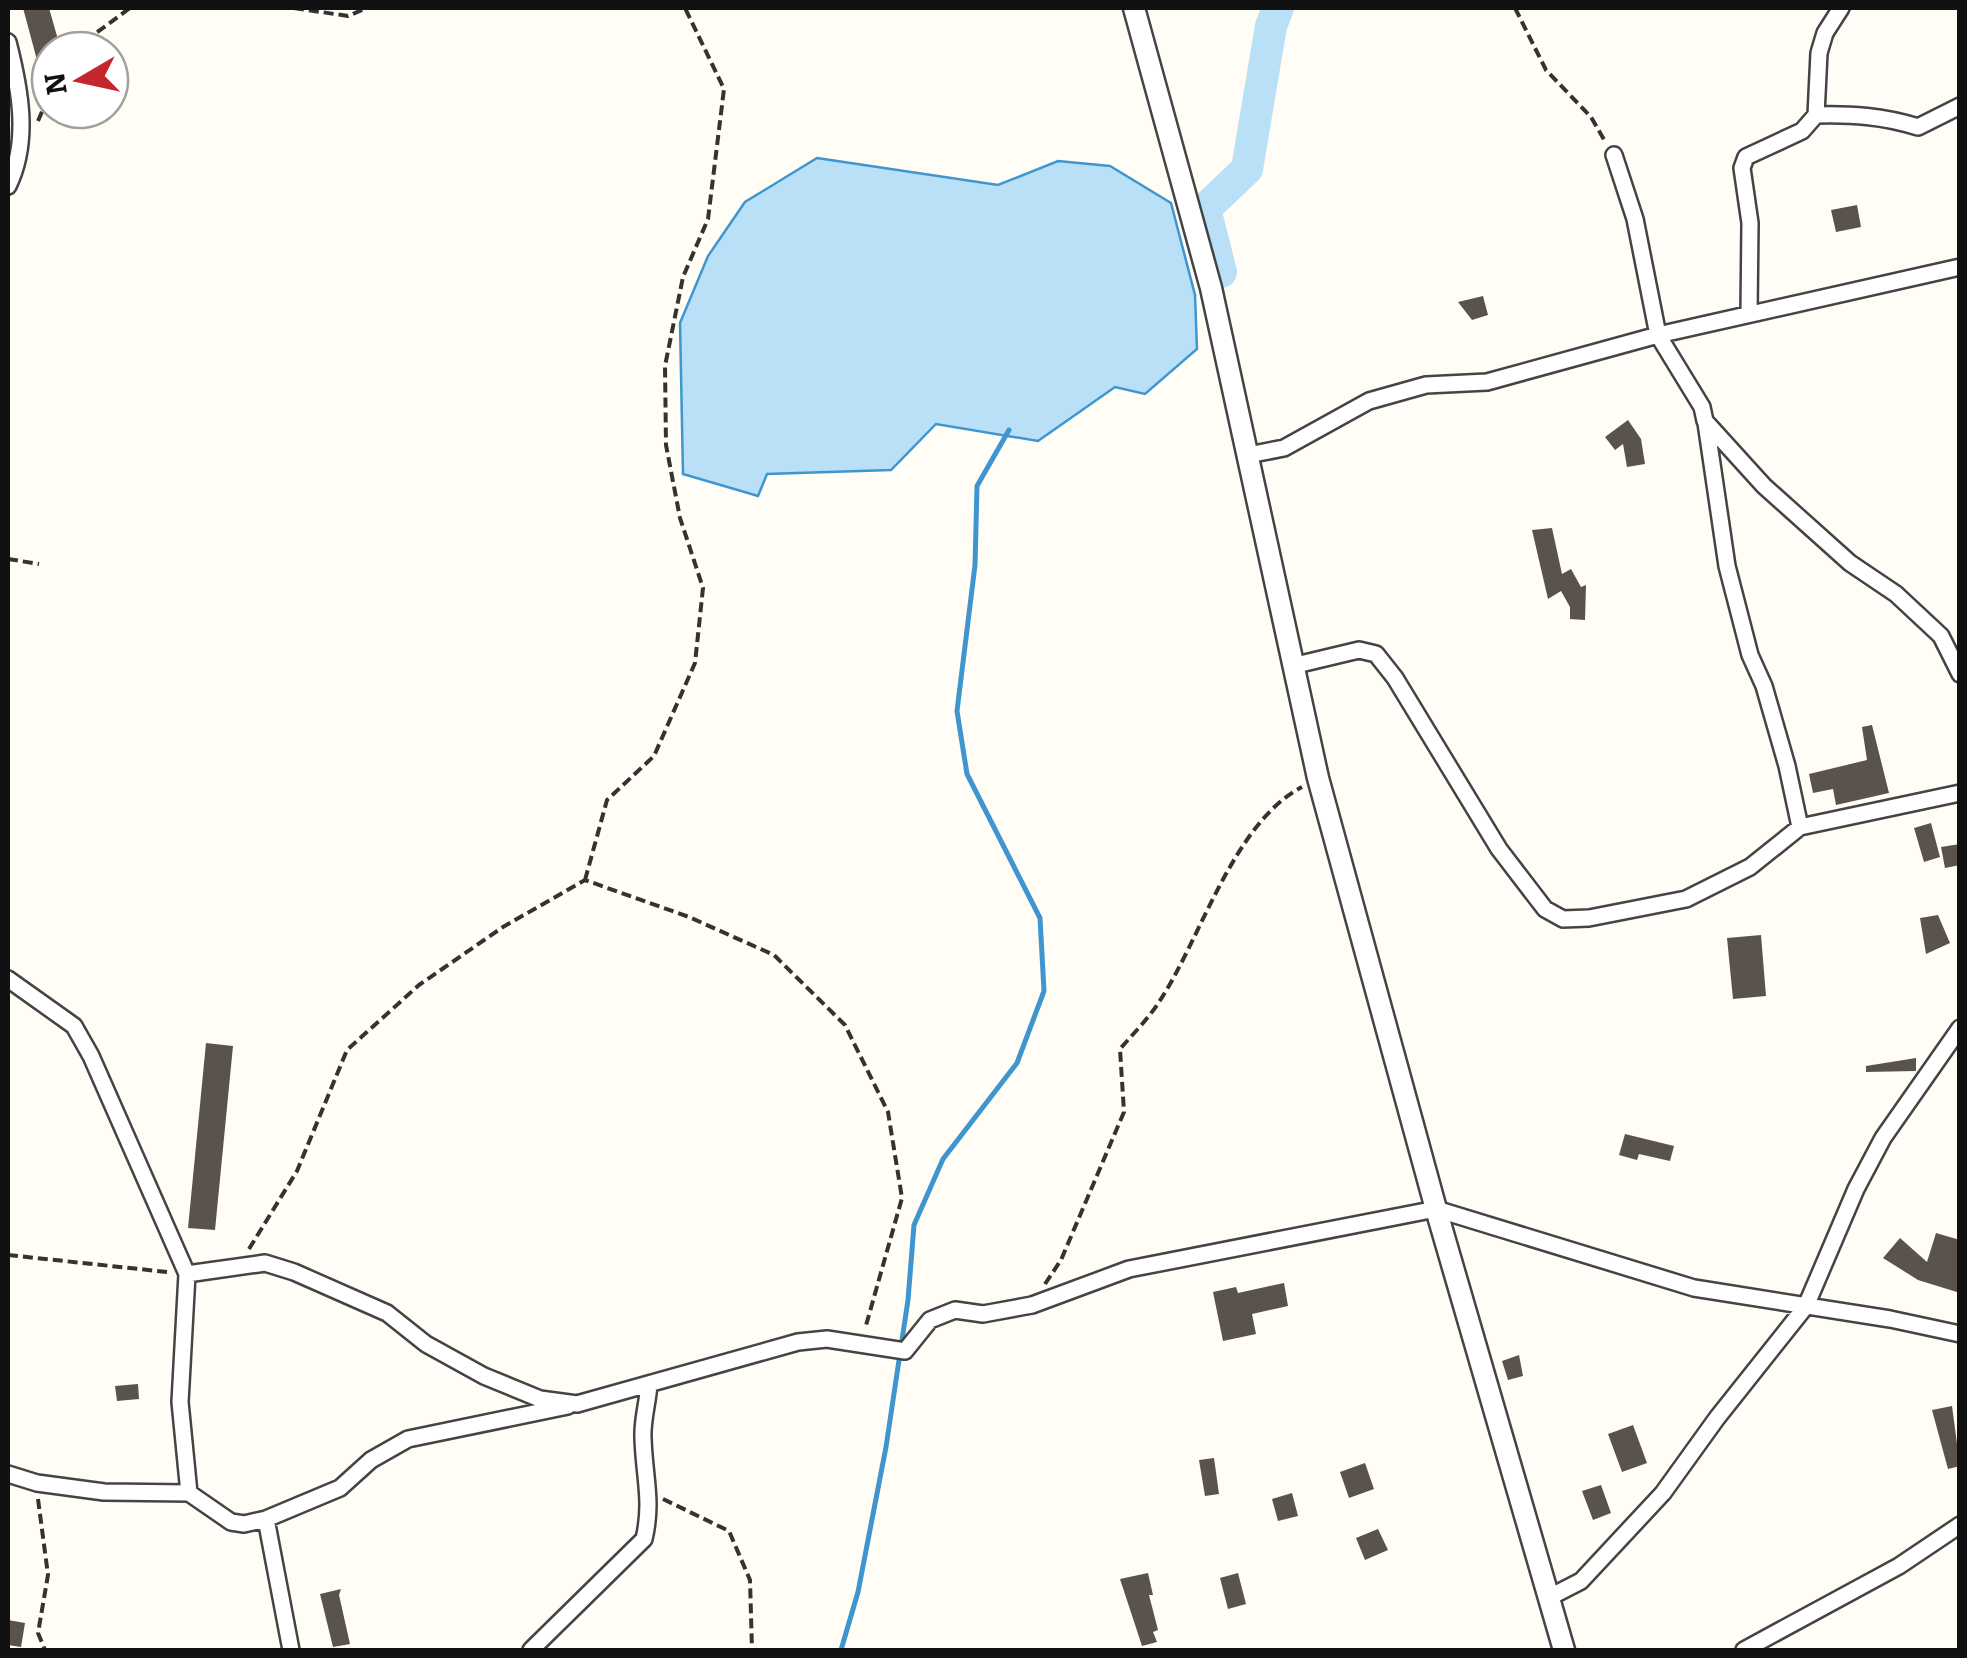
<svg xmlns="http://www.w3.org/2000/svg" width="1967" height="1658" font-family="Bitter,serif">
<rect width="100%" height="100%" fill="#fffdf5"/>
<path fill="#b9e0f7" stroke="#3f96cf" stroke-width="2.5" d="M817 158 998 185 1058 161 1110 166 1171 203 1195 295 1197 349 1145 394 1115 387 1038 441 936 424 891 470 767 474 758 496 683 474 680 323 708 256 745 202Z"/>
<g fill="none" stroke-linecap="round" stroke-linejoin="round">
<path stroke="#3f96cf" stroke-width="5" d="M841 1650 858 1592 886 1447 908 1300 914 1225 943 1159 1017 1063 1044 991 1040 918 967 774 957 711 975 565 977 486 1009 430"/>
<path stroke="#b9e0f7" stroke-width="32" d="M1221 272 1205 209 1247 169 1271 26 1278 8"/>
</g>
<path fill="#5a524d" d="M23 8H49L61 50H50V56L37 60Z
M1857 205 1861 227 1836 232 1831 210Z
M1483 296 1488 315 1472 320 1458 302Z
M1628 420 1641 439 1645 464 1627 467 1623 444 1615 450 1605 437Z
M1552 528 1562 574 1571 569 1581 587 1586 585 1585 620 1570 619V607L1561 591 1548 599 1532 530Z
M1872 725 1889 793 1836 805 1833 789 1813 793 1809 774 1867 760 1862 727Z
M1931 823 1940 857 1924 862 1914 828Z
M1960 844V865L1945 868 1941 847Z
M1938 915 1950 943 1926 954 1920 918Z
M1761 935 1766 996 1733 999 1727 938Z
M206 1043 233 1046 215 1230 188 1228Z
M1916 1058V1071L1866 1072V1066Z
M1625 1134 1674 1146 1670 1161 1639 1154 1637 1160 1619 1155Z
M1936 1233 1960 1240V1293L1918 1280 1883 1258 1900 1238 1927 1262Z
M1284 1283 1288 1306 1252 1314 1256 1334 1223 1341 1213 1292 1236 1287 1238 1293Z
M1519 1355 1523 1376 1508 1380 1502 1361Z
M138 1384 139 1399 117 1401 115 1386Z
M1952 1406 1960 1466 1948 1469 1932 1410Z
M1633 1425 1647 1463 1622 1472 1608 1434Z
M1214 1458 1219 1494 1205 1496 1199 1460Z
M1365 1463 1374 1489 1349 1498 1340 1472Z
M1601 1485 1611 1513 1593 1520 1582 1491Z
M1292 1493 1298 1516 1278 1521 1272 1499Z
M1378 1529 1388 1550 1365 1560 1356 1538Z
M1148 1573 1153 1595H1149L1158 1630 1153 1632 1157 1642 1142 1646 1120 1579Z
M1238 1573 1246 1604 1228 1609 1220 1578Z
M341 1589 339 1595 350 1644 333 1647 320 1594Z
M8 1620 25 1623 21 1647 8 1645Z"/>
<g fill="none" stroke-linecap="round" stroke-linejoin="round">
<g stroke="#444" stroke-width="20">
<path id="minor" d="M8 42C20 89 30 141 8 186
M1816 115C1851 114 1883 116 1918 127L1960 106
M1614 155 1635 219 1658 335 1702 407 1705 421 1764 486 1850 563 1896 594 1941 636 1960 674
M1749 314 1750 223 1742 168 1746 157 1802 131 1816 115 1819 53 1825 33 1841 8
M1706 423 1727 566 1750 655 1764 686 1787 766 1800 827
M1248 455 1284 448 1369 401 1426 385 1487 382 1658 335 1960 267
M1292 666 1359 650 1376 654 1395 678 1499 849 1545 909 1563 919 1589 918 1686 899 1750 867 1800 827 1960 793
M8 979 74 1026 91 1056 187 1274 180 1402 189 1493
M187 1274 265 1263 294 1272 387 1313 426 1344 484 1376 540 1399 577 1404 798 1342 827 1339 905 1351 930 1320 955 1310 983 1314 1032 1305 1129 1269 1436 1209 1694 1288 1890 1319 1960 1334
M8 1474 37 1483 104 1492 189 1493 231 1522 244 1524 266 1519 340 1488 371 1460 408 1439 568 1406
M266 1519 291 1650
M1548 1598 1581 1581 1663 1493 1717 1418 1806 1306 1856 1189 1883 1138 1960 1028
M531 1650 644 1539C653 1501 644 1476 643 1438 642 1420 648 1402 649 1384
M1744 1650 1899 1566 1960 1525"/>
</g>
<g stroke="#444" stroke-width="25">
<path id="tertiary" d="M1134 8 1211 288 1318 778 1436 1209 1564 1650"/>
</g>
<path stroke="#333" stroke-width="4" stroke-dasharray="10 5" stroke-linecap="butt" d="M294 8 348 16 367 8
M1515 8 1546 70 1591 117 1606 143
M73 50 130 8
M38 121 50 93
M8 559 39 564
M585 880 607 800 654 756 695 663 703 588 680 518 666 445 665 366 683 277 708 219 724 89 685 8
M249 1249 297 1171 347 1050 419 985 503 927 585 880 689 917 774 955 845 1025 888 1112 902 1198 865 1329
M8 1255 167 1272
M1045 1284 1061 1260 1124 1112 1120 1049C1133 1034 1148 1019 1159 1002 1201 939 1233 823 1302 787
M38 1499 48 1575 38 1633 45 1650
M663 1499 729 1531 750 1580 752 1650"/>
<use href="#minor" stroke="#fff" stroke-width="15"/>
<use href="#tertiary" stroke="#fff" stroke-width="20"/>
</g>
<rect width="1967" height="1658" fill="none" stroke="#111111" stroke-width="20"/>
<g transform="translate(80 80) rotate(261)"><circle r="48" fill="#ffffff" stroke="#a0a0a0" stroke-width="2.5"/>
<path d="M0-8L18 38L0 25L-18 38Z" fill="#c4262e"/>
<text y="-15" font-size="28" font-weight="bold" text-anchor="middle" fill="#111111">N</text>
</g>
</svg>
